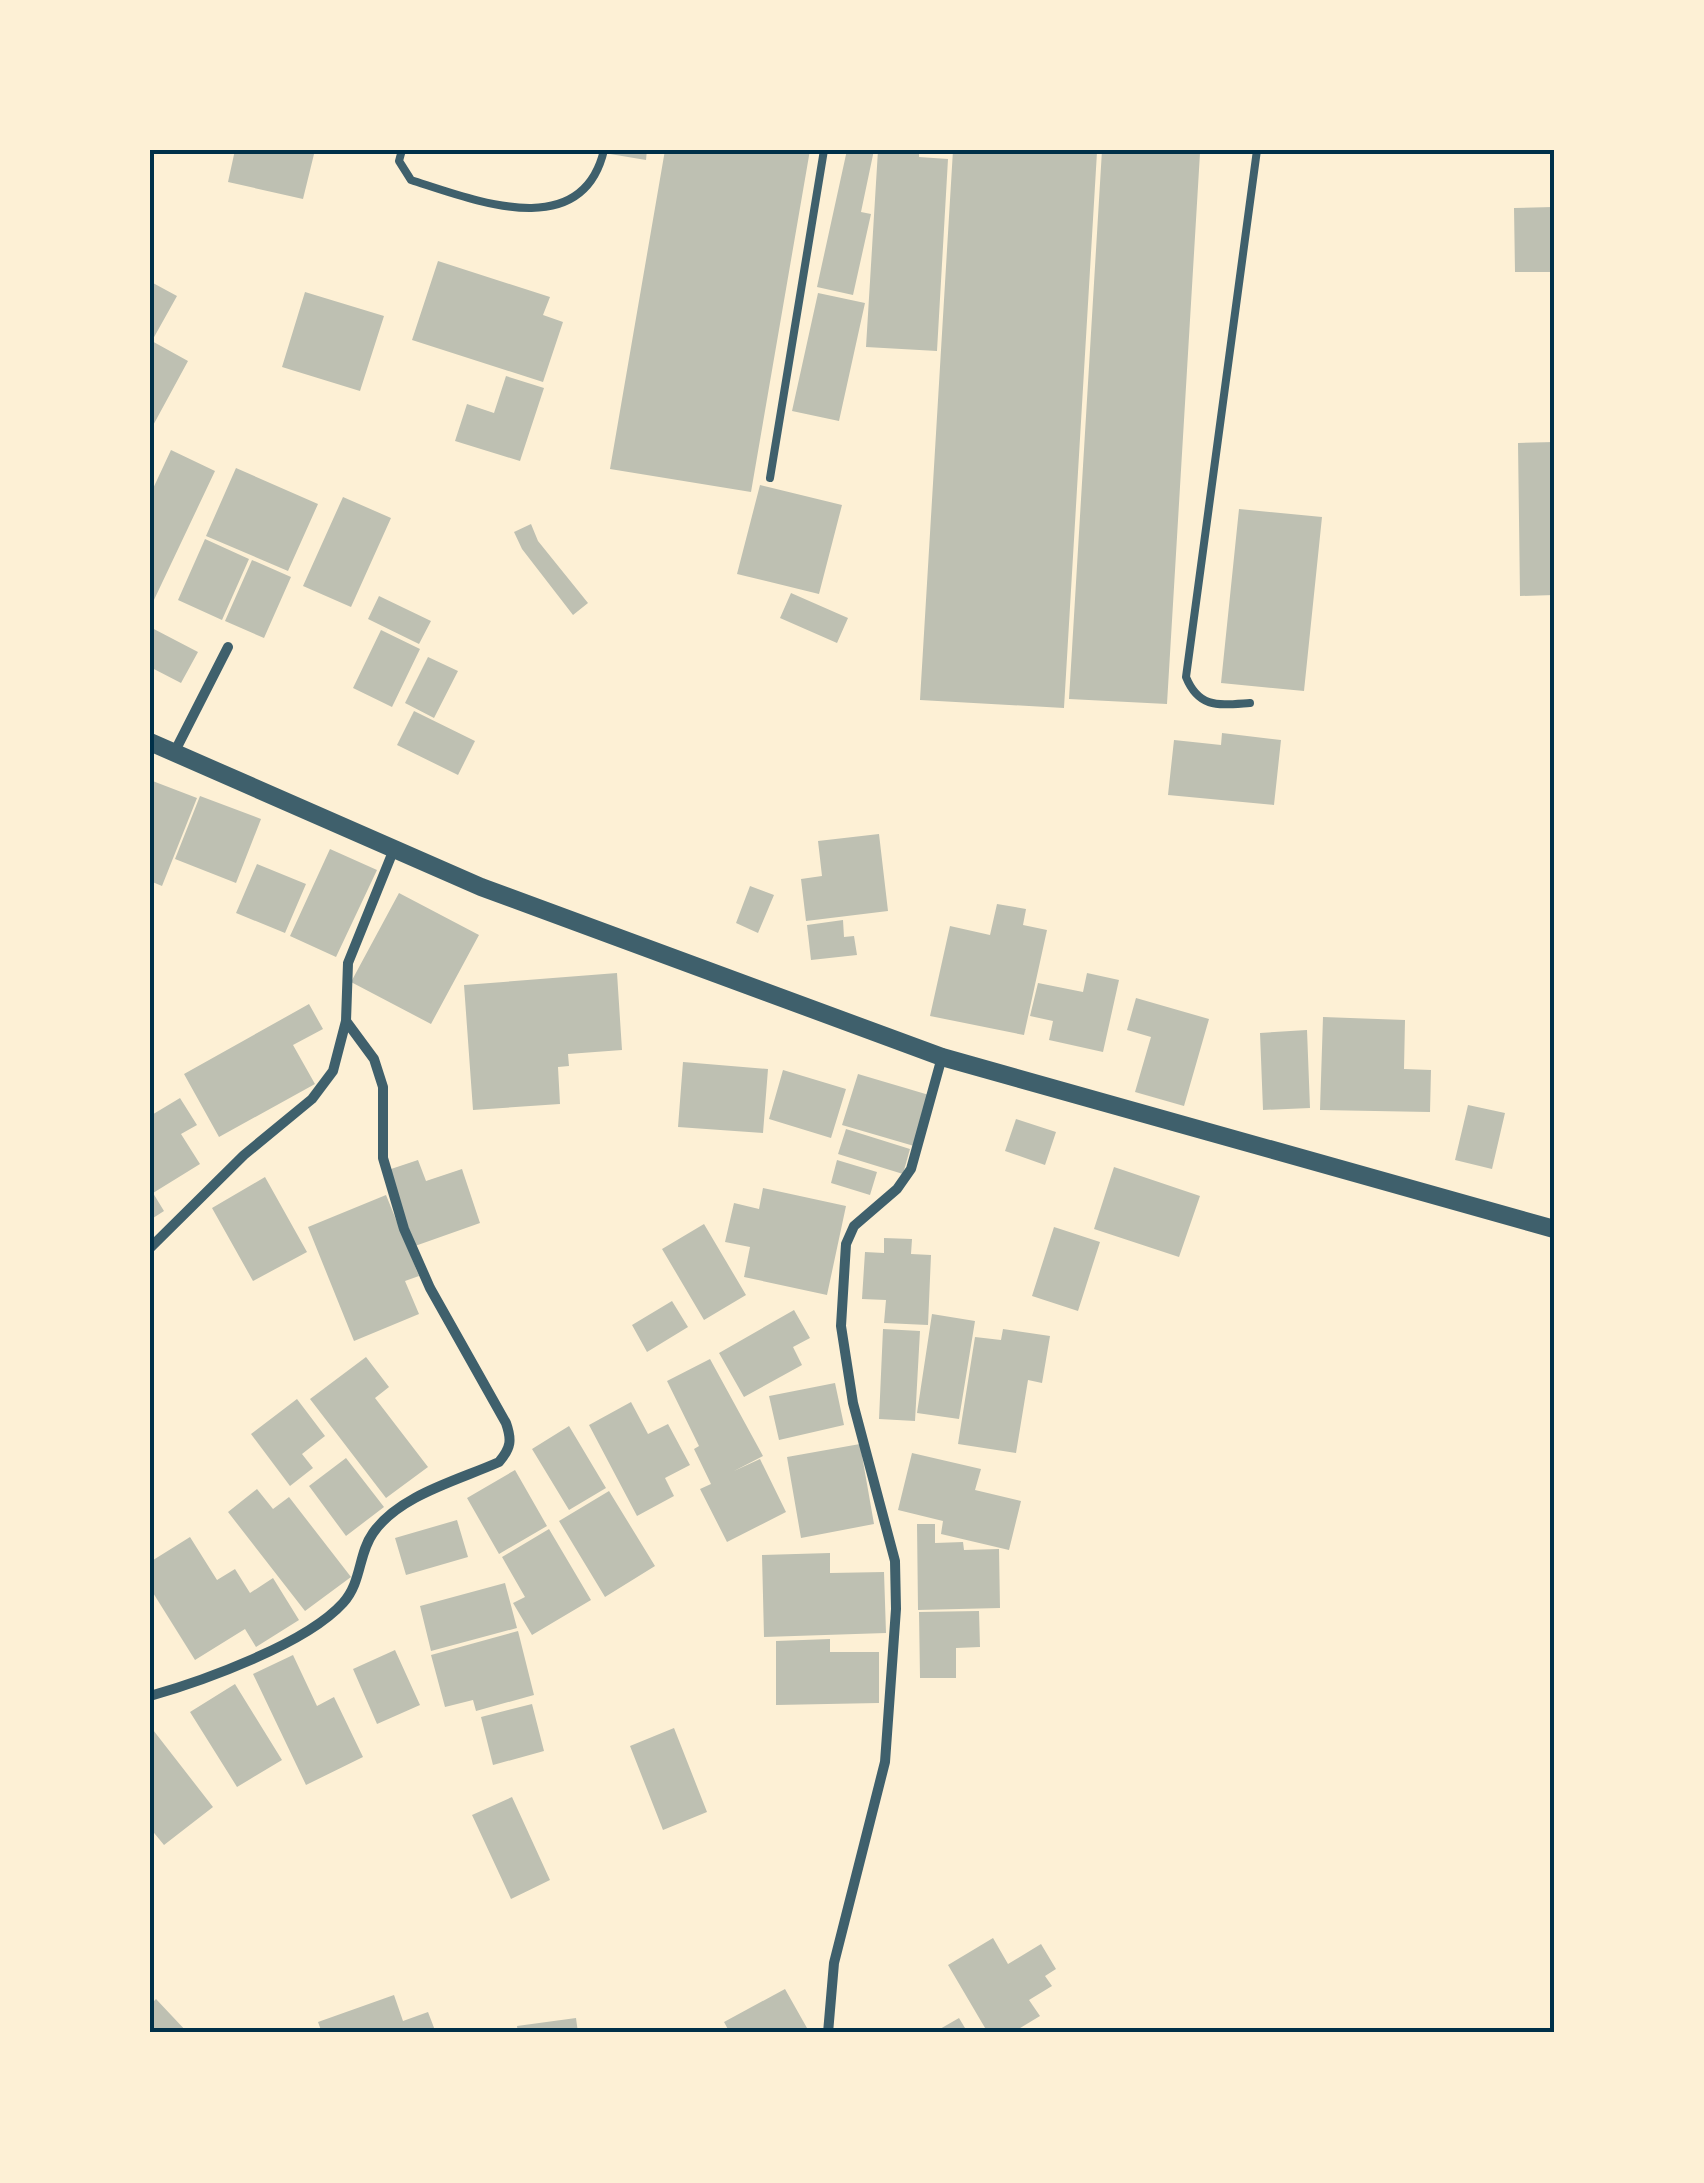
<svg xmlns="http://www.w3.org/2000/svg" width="1704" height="2183" font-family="Karla,sans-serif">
<rect width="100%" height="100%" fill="#fdf0d5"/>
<path fill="#bec0b2" d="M235 150H315L303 199 228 182Z
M611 150H647L646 160 610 154Z
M665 150H810L751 492 610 469Z
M847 150H874L861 212 871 214 853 295 817 287Z
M878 150H919V157L948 159 937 351 866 347Z
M953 150 1097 152 1064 708 920 700Z
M1102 150 1200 153 1167 704 1069 699Z
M1553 207 1554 272H1515L1514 208Z
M438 261 550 297 543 315 563 322 543 382 412 340Z
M153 283 177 296 153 339 150 338Z
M305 292 384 316 360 391 282 367Z
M818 293 865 303 839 421 792 411Z
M150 340 188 361 150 431Z
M506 376 544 388 520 461 455 441 467 404 494 413Z
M1554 442V595L1520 596 1518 443Z
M171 450 215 471 153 602 150 495Z
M236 468 318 504 288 571 206 536Z
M760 485 842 505 819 594 737 574Z
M343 497 391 518 351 607 303 586Z
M1239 509 1322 517 1304 691 1221 683Z
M531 524 538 541 588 603 573 615 522 549 514 532Z
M205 539 249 559 222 620 178 600Z
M252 560 291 577 264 638 225 621Z
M791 593 848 618 837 643 780 618Z
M379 596 431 621 419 644 368 619Z
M150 627 198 652 181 683 150 667Z
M381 630 420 649 392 707 353 688Z
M428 657 458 671 434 718 405 703Z
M414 711 475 741 458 775 397 745Z
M1222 733 1281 740 1274 805 1168 795 1174 740 1221 745Z
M150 780 197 798 162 886 150 881Z
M200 796 261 819 236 883 175 859Z
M879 834 888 911 806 921 801 879 822 876 818 841Z
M330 849 377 870 336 957 290 936Z
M257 864 306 884 285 933 236 913Z
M750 886 774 895 758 933 736 923Z
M399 893 479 935 431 1024 351 982Z
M997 904 1026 909 1023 925 1047 930 1024 1035 930 1016 950 926 990 935Z
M843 920 844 937 854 936 857 955 811 960 807 925Z
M617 973 622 1050 568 1054 569 1066 558 1067 560 1104 473 1110 464 985Z
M1087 973 1119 980 1103 1052 1049 1040 1053 1021 1030 1016 1038 983 1083 992Z
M1136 998 1209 1019 1184 1106 1135 1092 1151 1037 1127 1030Z
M309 1004 323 1029 293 1045 315 1084 219 1137 184 1074Z
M1323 1017 1405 1020 1404 1069 1431 1070 1430 1112 1320 1110Z
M1307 1030 1310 1108 1263 1110 1260 1033Z
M683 1062 768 1069 763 1133 678 1127Z
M783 1070 846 1089 831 1138 769 1119Z
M858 1074 929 1095 914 1146 842 1125Z
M180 1098 197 1125 181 1134 200 1164 153 1193 164 1211 150 1220V1116Z
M1468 1105 1505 1113 1492 1169 1455 1160Z
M1016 1119 1056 1132 1045 1165 1005 1151Z
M846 1129 910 1149 903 1174 838 1154Z
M418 1160 426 1181 462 1169 480 1223 415 1246 388 1170Z
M837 1160 877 1172 870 1195 831 1183Z
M1114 1167 1200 1196 1179 1257 1094 1229Z
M265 1177 307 1252 253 1281 212 1208Z
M763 1188 846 1206 827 1295 744 1277 750 1247 725 1242 734 1203 759 1209Z
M386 1195 419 1276 405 1281 419 1314 354 1341 308 1227Z
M704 1224 746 1295 704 1320 662 1249Z
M1054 1227 1100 1242 1078 1311 1032 1296Z
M884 1238 912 1239 911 1254 931 1255 928 1325 884 1323 886 1300 862 1299 865 1252 884 1253Z
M672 1301 688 1327 647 1352 632 1325Z
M794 1310 810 1338 793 1347 802 1365 744 1397 719 1353Z
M932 1314 975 1321 959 1419 917 1413Z
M883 1329 920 1331 915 1421 879 1419Z
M1003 1329 1050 1336 1042 1383 1028 1380 1016 1453 958 1444 975 1337 1001 1340Z
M366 1357 389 1387 375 1398 428 1467 386 1498 310 1399Z
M710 1359 763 1456 734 1471 760 1459 786 1512 727 1542 700 1489 711 1484 694 1449 699 1446 667 1381Z
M835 1383 844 1425 779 1440 769 1396Z
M297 1399 325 1436 302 1454 313 1468 290 1486 251 1434Z
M631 1402 648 1434 668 1424 690 1465 665 1478 674 1496 637 1516 589 1425Z
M569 1426 606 1488 569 1510 532 1449Z
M860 1444 874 1524 801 1538 787 1457Z
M912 1453 981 1469 975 1490 1021 1501 1009 1550 941 1534 943 1521 898 1510Z
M346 1458 384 1507 346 1536 309 1486Z
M515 1470 547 1526 499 1554 467 1498Z
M257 1489 273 1509 289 1497 351 1577 305 1611 228 1512Z
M609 1491 655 1566 605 1597 559 1521Z
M457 1520 468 1557 406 1575 395 1538Z
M917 1524H935V1543L963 1542 964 1550 999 1549 1000 1608 918 1610Z
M549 1529 591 1600 532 1635 513 1603 525 1597 502 1557Z
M190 1537 217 1580 235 1569 250 1593 273 1578 299 1620 256 1647 245 1629 195 1660 150 1588V1562Z
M830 1553V1573L884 1572 886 1633 764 1637 762 1555Z
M505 1583 517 1628 431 1651 420 1606Z
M979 1611 980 1647 956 1648V1678H920L919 1612Z
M518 1631 534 1695 476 1711 473 1700 445 1707 431 1655Z
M830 1639V1652H879V1703L776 1705V1641Z
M395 1650 420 1705 377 1724 353 1669Z
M293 1655 317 1706 334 1697 363 1757 306 1785 253 1674Z
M235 1684 282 1760 237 1787 190 1712Z
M532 1704 544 1751 493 1765 481 1717Z
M150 1726 213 1807 164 1845 150 1828Z
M674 1728 707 1812 663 1830 630 1746Z
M512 1797 550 1880 511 1899 472 1815Z
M993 1938 1008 1964 1041 1944 1056 1969 1045 1976 1052 1986 1029 2000 1040 2016 1012 2033H988L948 1965Z
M785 1989 807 2028 798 2033H730L724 2022Z
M394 1995 403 2021 428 2012 436 2033H322L318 2022Z
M156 1999 188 2033H150V2005Z
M576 2018 578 2033H518L517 2026Z
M959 2018 968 2033H933Z"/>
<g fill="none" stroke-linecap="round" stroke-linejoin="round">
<path stroke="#3f606c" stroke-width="8" d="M402 150 399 161 411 180C474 200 582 244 604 150
M770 478 824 150
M1250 703C1219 705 1199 709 1186 677L1257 150"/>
<path stroke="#3f606c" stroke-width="10" d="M174 753 228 647
M150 1248 244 1155 312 1099 333 1071 346 1021 348 963 394 849
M150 1696C203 1681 306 1644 343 1603 362 1582 358 1554 373 1533 399 1495 459 1480 499 1462 511 1448 512 1440 506 1423L430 1288 404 1229 383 1158V1087L374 1059 346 1021
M828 2033 834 1963 885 1762 896 1609 895 1561 853 1403 841 1326 846 1244 854 1226 897 1189 911 1169 942 1057"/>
<path stroke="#3f606c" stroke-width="18" d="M150 742 481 887 942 1057 1554 1229"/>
</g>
<rect width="1704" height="2183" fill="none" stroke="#fdf0d5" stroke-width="305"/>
<rect x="152" y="152" width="1400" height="1878" fill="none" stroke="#003049" stroke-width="4"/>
</svg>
